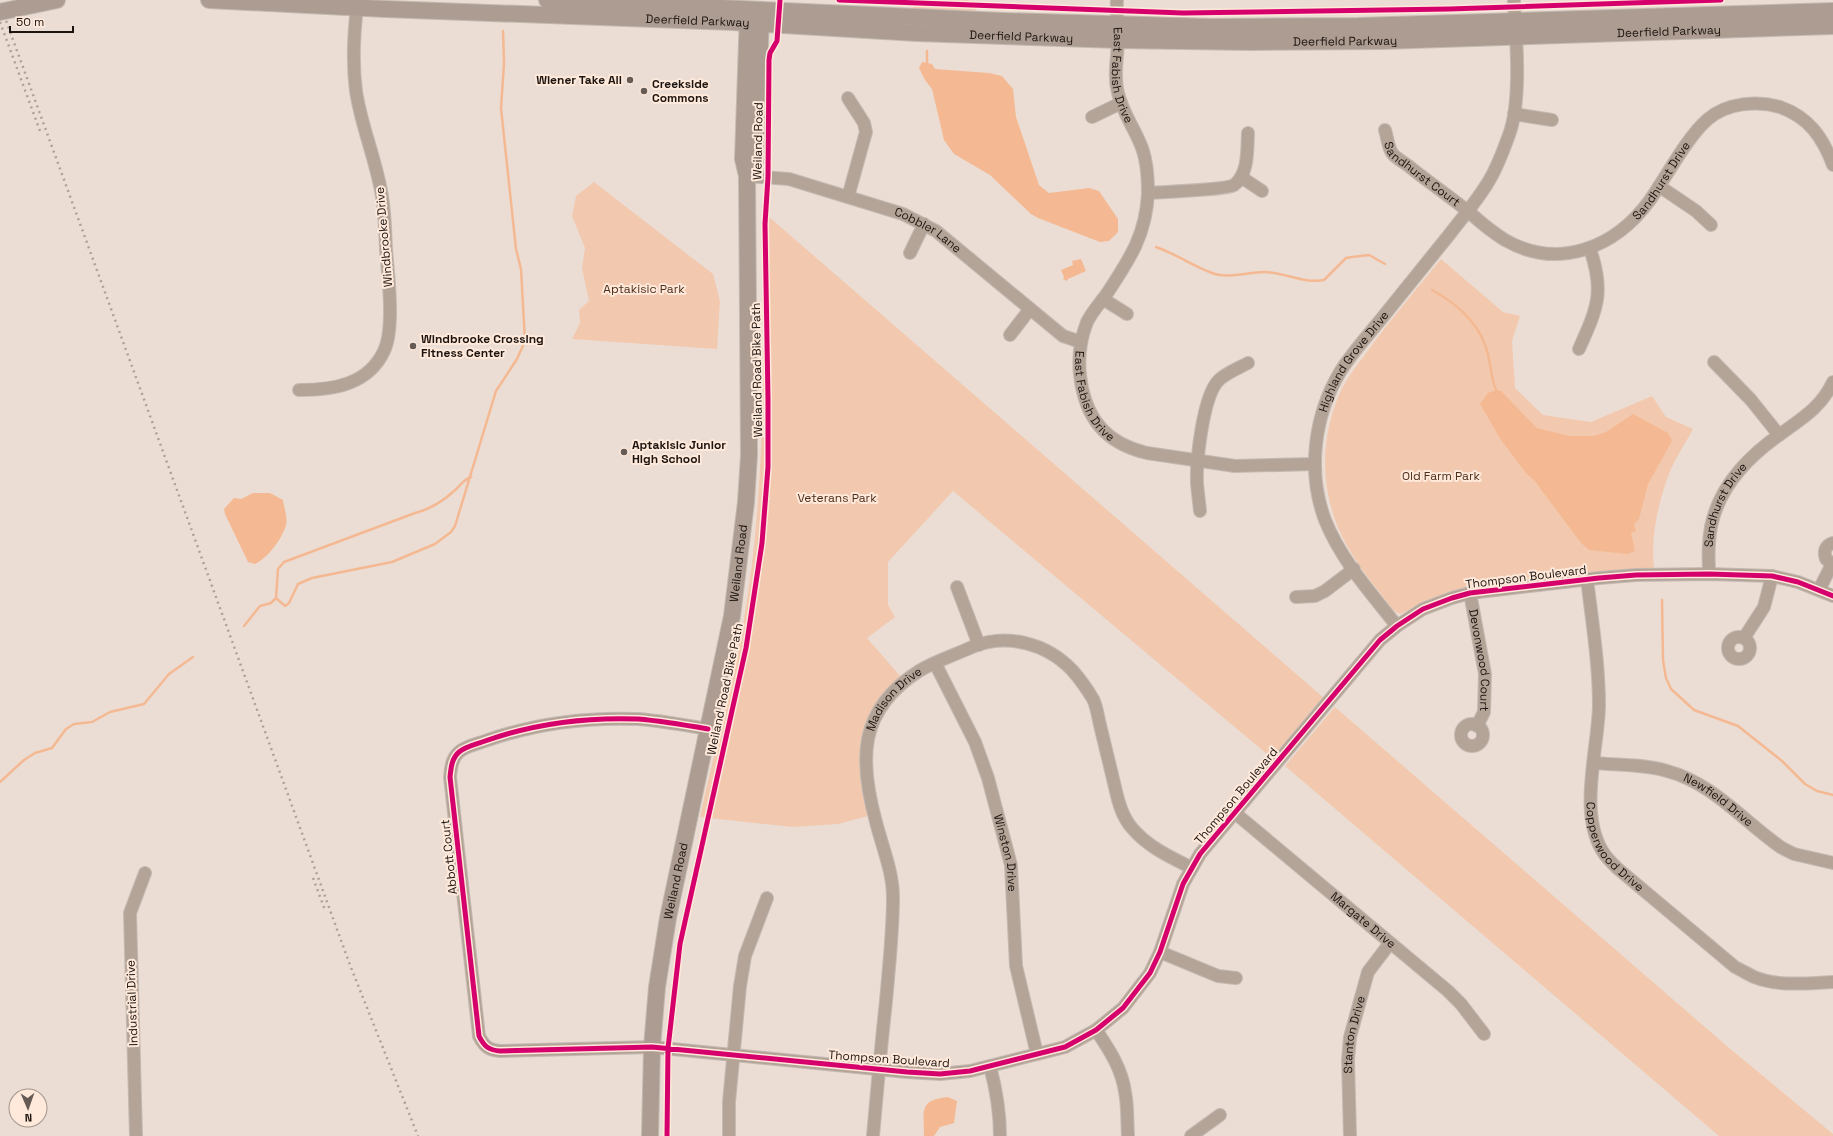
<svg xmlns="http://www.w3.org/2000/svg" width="1833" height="1136" font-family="'Space Grotesk',sans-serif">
<rect width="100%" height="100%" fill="#ebddd4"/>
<path fill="#f2c9af" d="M913 0H969L978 14 913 11Z
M594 182 713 274 720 301 717 349 572 339 580 323 579 310 589 301 582 268 585 248 572 216 576 196Z
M762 213 768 216 1324 698 1273 759 953 491 888 562V605L895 617 867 638 901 677C892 689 873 709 868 722 855 752 862 785 868 816L838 824 793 827 700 817C714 751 733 685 744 619 767 485 763 349 762 213Z
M1441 259 1503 312 1520 316 1512 341 1515 388 1543 415 1591 422 1652 396 1666 417 1693 429C1686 442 1677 456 1671 469 1659 498 1650 537 1654 568L1606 571 1481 585 1462 589 1442 595 1400 614 1393 610C1375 586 1355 563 1342 536 1320 491 1320 440 1339 395 1346 379 1357 365 1367 352 1390 320 1416 290 1441 259Z
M1335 707 1728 1047 1833 1134V1136H1719L1285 766Z"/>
<path fill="#f4b992" d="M922 62 932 64 935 69 989 73 1002 76 1013 89 1016 117 1039 185 1049 193 1089 188 1099 191 1118 219V232L1109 241 1100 242 1038 218 1031 214 990 175 954 154 944 140 932 89 925 80 919 68Z
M1081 259 1086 271 1068 279 1067 281 1063 279 1064 277 1061 270 1073 265 1072 261Z
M1496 390 1501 391 1537 428 1569 436H1594L1606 432 1633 414 1668 433 1672 441 1648 484 1639 519 1634 524 1636 531 1631 533 1635 551 1627 554 1589 550 1581 543 1534 480 1526 473 1501 440 1480 404 1488 393Z
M253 493H270L283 500C284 507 288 519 286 525 282 539 268 558 255 564L248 562 225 514 224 509 234 498 241 499Z
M948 1097 957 1101 954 1123 940 1127 934 1136H924C924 1111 918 1100 948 1097Z"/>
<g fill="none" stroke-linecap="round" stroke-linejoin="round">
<path stroke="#f4b992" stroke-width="2.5" d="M927 51V63
M1156 247C1176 254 1193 266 1212 273 1227 279 1248 272 1264 272 1285 272 1303 284 1324 280L1346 258 1352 257 1369 255 1385 264
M1432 290C1454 302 1477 321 1485 345 1491 359 1490 376 1496 390
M276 598 278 569 284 562 415 513C431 509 442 502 454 491 460 486 463 480 471 477
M1662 600 1663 660 1666 678 1671 689 1694 710 1738 726 1782 761 1805 784 1817 791 1833 795
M244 626 260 606 271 603 276 598 285 606 289 603 298 584 312 578 392 562 435 544 451 532 455 526 496 391 517 359 525 341 521 269 516 249 501 108 504 63 503 31
M0 782 24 760 35 753 52 748 66 729 74 724 92 722 110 712 144 704 169 674 193 657"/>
<g stroke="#c4bab2" stroke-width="14">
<g id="minor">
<path id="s1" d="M1117 0C1116 13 1118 26 1118 39 1118 57 1113 75 1118 93 1122 111 1133 126 1140 143 1147 158 1148 176 1148 193 1146 236 1129 260 1106 295 1100 303 1092 312 1087 322 1080 340 1078 356 1080 375 1085 418 1105 443 1147 453L1235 466 1315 464"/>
<path d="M1514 114 1552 120"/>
<path d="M1092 117 1121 103"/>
<path id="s2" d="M1385 130C1387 136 1388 147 1392 153 1396 159 1406 163 1411 168 1430 183 1450 197 1469 212 1480 222 1492 232 1505 240 1559 271 1616 247 1650 200 1667 176 1687 137 1708 119 1727 103 1757 100 1780 107 1809 117 1823 138 1833 165"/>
<path id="s3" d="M747 176 789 179 903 214 936 231 1063 336 1081 342"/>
<path d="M1241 177 1262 191"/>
<path d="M1659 186 1696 211 1711 225"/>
<path d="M1148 193C1161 192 1226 190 1234 185 1249 174 1247 149 1248 133"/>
<path d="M848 197 866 132 864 123 848 98"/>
<path d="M910 253 924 224"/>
<path d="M1103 299 1127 314"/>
<path d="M1010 335 1030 309"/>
<path d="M1579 349C1597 309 1605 292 1590 249"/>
<path d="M1714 362 1751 400 1779 435"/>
<path d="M299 390C333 390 368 385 384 351 395 328 388 275 386 249 385 230 385 210 381 191 375 157 361 125 356 91 352 61 354 29 358 0"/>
<path d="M1200 511C1199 502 1198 493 1197 484 1196 461 1203 395 1219 380 1226 373 1239 368 1248 363"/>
<path d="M1833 543C1826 545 1823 551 1826 559L1833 564"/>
<path id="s4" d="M1709 574C1709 564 1708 554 1709 544 1711 494 1744 459 1782 433 1804 417 1821 407 1833 382"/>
<path id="s5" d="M1587 579C1592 621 1599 663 1599 706 1598 751 1577 816 1605 855 1609 860 1613 864 1617 868L1735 967C1741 970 1748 974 1754 977 1779 987 1808 983 1833 982"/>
<path d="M957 587 979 645"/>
<path d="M1819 590 1832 564"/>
<path id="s6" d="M1470 593 1485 674 1484 712 1477 726"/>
<path d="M1296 597 1315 596 1325 591 1354 569"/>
<path id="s7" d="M1397 626C1371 593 1341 560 1325 520 1307 472 1314 416 1340 372 1353 351 1371 332 1386 313 1407 287 1428 261 1449 235 1462 218 1476 202 1487 184 1497 169 1503 151 1509 135 1522 100 1516 37 1514 0"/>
<circle cx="1739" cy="648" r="11"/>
<path d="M1744 638 1764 607 1772 576"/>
<path id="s8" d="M935 663 975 742 988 778 1011 865 1016 966 1037 1054"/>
<circle cx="1472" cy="735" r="11"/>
<path d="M708 729C685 725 662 721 638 719 587 717 533 724 485 741 477 744 466 746 459 752 452 758 451 767 450 777L479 1036C484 1046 488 1050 500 1051L652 1047 907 1072 940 1074 970 1071 1065 1047 1096 1030 1123 1008 1150 973 1160 952 1183 884 1200 854 1380 640 1397 626 1423 609 1452 598 1470 593 1599 578 1636 575 1709 574 1772 576 1798 582 1833 596"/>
<path id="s9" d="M1594 763C1617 765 1644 764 1667 771 1713 783 1744 822 1782 848L1794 854 1833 863"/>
<path id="s10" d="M1235 813 1448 991 1461 1004 1484 1034"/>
<path d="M1160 952 1218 976 1236 978"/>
<path d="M1096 1030C1109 1049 1122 1069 1125 1092 1128 1106 1127 1122 1128 1136"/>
<path d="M990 1066C996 1089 1000 1112 1000 1136"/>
<path d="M136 1136 130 913 145 873"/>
<path d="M729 1136V1102L740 986 745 956 767 898"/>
<path id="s11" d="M873 1136C877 1091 881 1046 886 1001 889 966 893 932 893 897 893 872 882 846 876 822 859 760 858 710 919 671 935 661 955 655 972 647 1007 633 1046 643 1072 670 1080 679 1087 689 1093 699 1097 707 1098 717 1100 725 1105 746 1110 766 1115 787 1118 801 1122 817 1132 828 1148 847 1170 857 1192 868"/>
<path d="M1191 1136 1220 1115"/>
<path id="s12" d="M1350 1136 1348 1060 1350 1037 1368 972 1390 943"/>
</g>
</g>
<g stroke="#c4bab2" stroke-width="18">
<g id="major">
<path id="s13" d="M209 0 385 9 732 22 917 33 1118 40 1250 42 1382 41 1833 26"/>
<path d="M547 0 1003 21 1211 27 1359 26 1833 11"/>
<path d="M0 12 57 0"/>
<path d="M747 176 756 159 761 14"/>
<path id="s14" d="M650 1136 652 1047 657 987 668 918 732 616 746 502 749 455 747 176 743 159 748 13"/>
</g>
</g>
<use href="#minor" stroke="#b4a498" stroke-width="12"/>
<use href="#major" stroke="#ac9c91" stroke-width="16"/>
<path stroke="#ada198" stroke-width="2.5" stroke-dasharray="2 4" stroke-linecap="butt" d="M0 4 350 965 418 1136
M0 22 40 131
M313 878 325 910"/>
<g stroke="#fee9db" stroke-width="8">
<path id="cycleway" d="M839 0 1183 13 1449 9 1721 0
M708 729C685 725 662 721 638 719 587 717 533 724 485 741 477 744 466 746 459 752 452 758 451 767 450 777L479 1036C484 1046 488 1050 500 1051L652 1047 907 1072 940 1074 970 1071 1065 1047 1096 1030 1123 1008 1150 973 1160 952 1183 884 1200 854 1380 640 1397 626 1423 609 1452 598 1470 593 1599 578 1636 575 1709 574 1772 576 1798 582 1833 596
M667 1136 668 1048 680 944 746 648 762 543 768 467V399L765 224 768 177 769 60 770 53 777 41 780 0"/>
</g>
<use href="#cycleway" stroke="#d6006c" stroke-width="5"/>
</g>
<g fill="#655a54" stroke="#fee9db" stroke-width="1.5">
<circle cx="630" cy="80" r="4"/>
<circle cx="644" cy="91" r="4"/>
<circle cx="413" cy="346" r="4"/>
<circle cx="624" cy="452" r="4"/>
</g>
<g text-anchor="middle" stroke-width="4" stroke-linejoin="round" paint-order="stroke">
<g font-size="12" fill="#1d140f" stroke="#fee9db">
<text dy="4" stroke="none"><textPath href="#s13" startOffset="489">Deerfield Parkway</textPath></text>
<text dy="4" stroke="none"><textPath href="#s13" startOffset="1461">Deerfield Parkway</textPath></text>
<text dy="4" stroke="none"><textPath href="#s13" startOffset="813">Deerfield Parkway</textPath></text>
<text dy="4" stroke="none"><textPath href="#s13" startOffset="1137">Deerfield Parkway</textPath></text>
<text dy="4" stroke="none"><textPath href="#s1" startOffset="76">East Fabish Drive</textPath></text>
<text transform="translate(758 141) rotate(-89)" y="4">Weiland Road</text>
<text dy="4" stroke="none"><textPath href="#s2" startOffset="60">Sandhurst Court</textPath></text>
<text dy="4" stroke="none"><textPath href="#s2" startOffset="355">Sandhurst Drive</textPath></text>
<text dy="4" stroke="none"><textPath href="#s3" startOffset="191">Cobbler Lane</textPath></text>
<text transform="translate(384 237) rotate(-95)" y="4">Windbrooke Drive</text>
<text dy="4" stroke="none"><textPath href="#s7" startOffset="298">Highland Grove Drive</textPath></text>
<text transform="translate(757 370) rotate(-91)" y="4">Weiland Road Bike Path</text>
<text dy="4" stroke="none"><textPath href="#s1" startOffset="423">East Fabish Drive</textPath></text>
<text dy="4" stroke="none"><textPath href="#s4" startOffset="73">Sandhurst Drive</textPath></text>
<text dy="4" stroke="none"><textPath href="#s14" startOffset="581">Weiland Road</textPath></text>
<text transform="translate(1526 577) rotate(-7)" y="4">Thompson Boulevard</text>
<text dy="4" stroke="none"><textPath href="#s6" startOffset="68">Devonwood Court</textPath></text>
<text transform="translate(725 689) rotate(-78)" y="4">Weiland Road Bike Path</text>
<text dy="4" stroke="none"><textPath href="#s11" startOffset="450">Madison Drive</textPath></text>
<text transform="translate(1236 796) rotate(-50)" y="4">Thompson Boulevard</text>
<text dy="4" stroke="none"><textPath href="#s9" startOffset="133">Newfield Drive</textPath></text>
<text dy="4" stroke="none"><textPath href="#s5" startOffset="277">Copperwood Drive</textPath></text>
<text dy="4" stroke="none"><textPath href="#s8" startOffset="204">Winston Drive</textPath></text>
<text transform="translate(449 857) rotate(-96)" y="4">Abbott Court</text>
<text dy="4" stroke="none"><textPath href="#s14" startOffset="257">Weiland Road</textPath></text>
<text dy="4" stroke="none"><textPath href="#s10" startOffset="167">Margate Drive</textPath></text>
<text transform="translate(132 1003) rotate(-92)" y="4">Industrial Drive</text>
<text dy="4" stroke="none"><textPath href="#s12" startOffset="102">Stanton Drive</textPath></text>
<text transform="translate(889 1059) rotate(4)" y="4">Thompson Boulevard</text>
</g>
<g font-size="12" font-weight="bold" fill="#1d140f" stroke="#fee9db" text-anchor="start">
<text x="622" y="84" text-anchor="end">Wiener Take All</text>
<text x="652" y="88">Creekside<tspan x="652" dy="14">Commons</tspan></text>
<text x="421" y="343">Windbrooke Crossing<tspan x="421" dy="14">Fitness Center</tspan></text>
<text x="632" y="449">Aptakisic Junior<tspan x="632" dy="14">High School</tspan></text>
</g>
<g font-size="12" fill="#4d2d17" stroke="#fee9db">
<text x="644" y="293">Aptakisic Park</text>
<text x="1441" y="480">Old Farm Park</text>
<text x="837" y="502">Veterans Park</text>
</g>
</g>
<g transform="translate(28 1108) rotate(178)"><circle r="19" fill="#fee9db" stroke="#a49489"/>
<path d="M0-3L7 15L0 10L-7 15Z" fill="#655a54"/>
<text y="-6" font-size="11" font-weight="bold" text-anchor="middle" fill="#1d140f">N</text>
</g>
<path d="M10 26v6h63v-6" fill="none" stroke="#1d140f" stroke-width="2"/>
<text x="16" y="26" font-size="12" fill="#1d140f" stroke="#fee9db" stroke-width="3" paint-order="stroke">50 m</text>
</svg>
